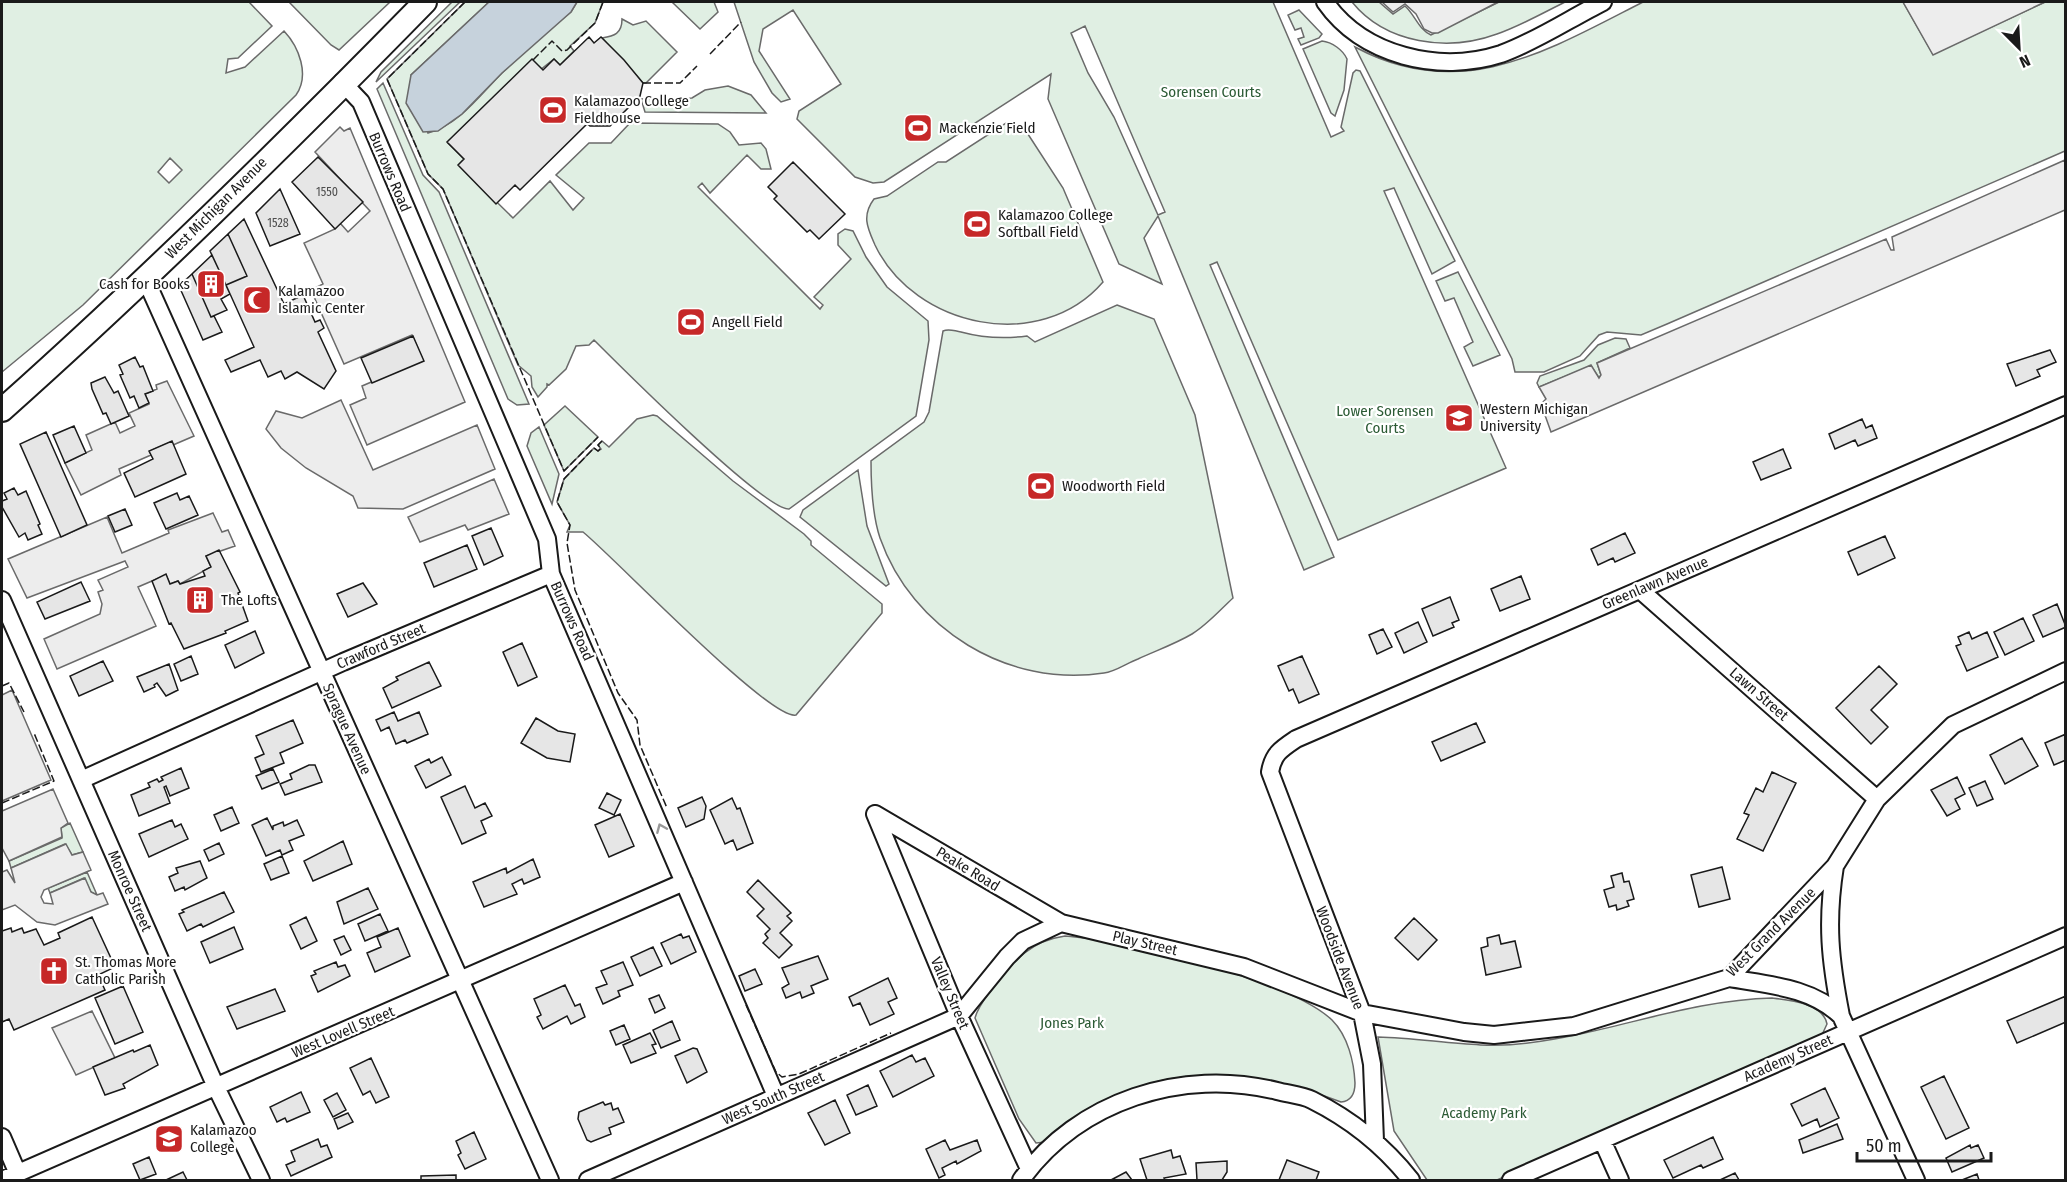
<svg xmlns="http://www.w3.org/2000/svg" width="2067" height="1182" font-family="'Fira Sans Condensed',sans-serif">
<rect width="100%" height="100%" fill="#fff"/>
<path fill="#e0efe3" stroke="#6a6a6a" stroke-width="1.5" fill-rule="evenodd" d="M2 2H249L272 26 238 58 228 59 226 73 245 67 284 31C299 47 310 75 296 95L83 305 2 372ZM170 158 182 170 169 183 158 172Z
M289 2H390L339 50 331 45Z
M452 2H460L376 82 381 72Z
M465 2H489L411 75 428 133C459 125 480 95 502 73 524 52 547 31 571 12L577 2H603L595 23 570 46 574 51 560 65 554 59 448 143 464 159 459 165 513 218 550 181 573 210 584 198 556 175 589 143H611L630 123 718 124 730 132 739 145 761 143 766 149 771 169H761L747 155 710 193 702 183 698 187 820 309 823 305 814 297 851 259 838 245V234L845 229 853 231 866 257 887 287 928 321 929 340 916 416 789 509C765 511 619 365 594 340L589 345 576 346 566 369 549 385 547 384V387L538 397 532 387 531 376 518 365 443 189 428 174 387 79Z
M672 2H714L718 12 700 29Z
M734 2H1273L1331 137 1344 131 1341 127 1353 73 1356 70 1360 71 1455 261 1432 274 1394 188 1384 191 1506 468 1338 540 1217 262 1210 265 1334 557 1304 570 1158 216 1144 238 1162 284 1119 264 1048 99 1051 74 884 182 873 183 855 177 797 119 799 111 841 84 793 10 763 29 759 51 790 99 781 102 772 93 754 62ZM1085 26 1165 212 1158 215 1114 117 1088 73 1071 33Z
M1352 2H1379L1393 14 1405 6C1415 15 1419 30 1431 35L1499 2H1565C1543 13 1520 26 1497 34 1448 52 1386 44 1352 2Z
M1643 2H1903L1933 54 2045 2H2065V151L1667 324 1641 335 1607 332 1599 335 1580 356 1544 372H1515L1512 359 1355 47C1461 104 1547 51 1643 2Z
M1299 10 1322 34 1319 38 1301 45 1298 39 1304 37 1301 28 1295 30 1288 15Z
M622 19 633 25 646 21 677 52 646 83H643L602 38C614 36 622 34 622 19Z
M1322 41C1332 42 1343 50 1347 59L1344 90 1335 116 1331 113 1303 49Z
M383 83 423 175 439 192 529 404 517 405 508 399 377 89Z
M728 86 751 95 766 113 645 112 641 99 692 98 705 90Z
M1006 123 1024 128 1063 188 1103 282C1040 355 914 327 875 245 868 229 861 216 874 199L887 196 938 162H946Z
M1458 272 1500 355 1473 366 1464 347 1473 342 1454 298 1445 301 1436 281Z
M1117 305 1154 319 1195 415 1233 598C1220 610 1207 625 1192 634 1175 644 1155 651 1138 659 1127 663 1115 672 1104 673 1008 688 912 629 880 538 872 514 871 486 871 461L924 422 929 412 943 331C949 328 954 331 961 332 983 338 1004 339 1027 336L1035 342Z
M1615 338 1626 339 1630 348 1597 363 1601 375 1599 378 1591 366 1539 387 1537 383 1540 376 1584 360 1598 345Z
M565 406 598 437 564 471 544 425Z
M653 415 657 416 733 481 804 534 811 541V545L882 604V613L796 715C770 721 614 557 583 532H567L570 525 557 502 564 479 594 448 598 451 601 449 598 445 602 441 609 447 637 419Z
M539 427 559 474 552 504 527 446 531 433Z
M858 470 867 526 889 584 886 586 800 517 803 510Z
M70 823 83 852 72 855 65 844 11 868 9 861 62 838 61 828Z
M87 872 97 895 91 892 84 878 50 893 48 888Z
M1065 936C1124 940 1290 980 1332 1020 1348 1036 1354 1062 1355 1083 1355 1093 1352 1101 1341 1102 1268 1074 1183 1061 1110 1099 1088 1111 1067 1128 1046 1142L1036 1143 1019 1119 975 1018C978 1006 987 996 994 986 1015 960 1030 941 1065 936Z
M1772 998C1790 1000 1823 1003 1827 1024L1821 1037 1797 1050 1497 1180H1427L1394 1131 1378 1037C1429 1038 1477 1050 1528 1043 1610 1033 1689 1000 1772 998Z"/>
<path fill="#ededed" stroke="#6a6a6a" stroke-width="1.5" d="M1382 2H1498L1438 33H1432L1424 29 1416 14 1405 4 1393 12Z
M1903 2H2045L1933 55Z
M340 127 344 131 350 128 465 402 367 445 350 405 366 398 362 386 423 360 412 335 344 364 311 290 323 284 304 243 335 229 340 223 348 232 370 211 315 152Z
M2065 160V210L1551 432 1541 404 1546 399 1539 387 1591 365 1599 378 1601 375 1597 363 1886 239 1891 250H1894L1892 237Z
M167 381 194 436 173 445 171 442 150 451 151 455 119 469 121 475 81 495 65 463 92 450 86 435 115 422 120 433 135 426 129 413 149 404 145 394 157 389 156 385Z
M341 400 373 470 477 425 495 469 403 509 358 508 353 496 306 468 281 448 266 429 276 411 302 418Z
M494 479 509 514 468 530 465 525 420 542 408 517Z
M213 513 222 532 228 530 235 546 206 556 211 567 180 584 178 581 170 584 166 575 138 587 156 626 57 669 44 639 100 614 102 604 98 592 103 590 98 580 128 567 125 561 27 598 8 559 107 517 122 553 169 533 168 530Z
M12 690 51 780 2 801V695Z
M53 789 68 823 61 828 62 837 9 861 2 848V811Z
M66 844 72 855 83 852 91 870 44 890 41 897 44 903 53 904 50 893 85 878 91 892 97 895 103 893 108 904 55 925 37 922 15 905 2 910V872L7 870 15 883 11 868Z
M92 1011 115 1058 76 1075 52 1028Z"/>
<path fill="#c6d2dc" stroke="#6a6a6a" stroke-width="1.5" d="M489 2H577L571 12 502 73 462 114 438 131 423 132 406 103 411 75Z"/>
<path fill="#e6e6e6" stroke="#1a1a1a" stroke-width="1.5" d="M589 37 594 43 601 37 624 60 643 83 640 96 610 126H590L587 124 520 190 515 185 496 204 458 165 464 159 447 142 532 59 543 70 554 59 560 65Z
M318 157 363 202 335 229 292 182Z
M793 162 845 214 819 239 810 230 807 232 774 199 777 196 768 187Z
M280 189 300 234 270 246 256 213Z
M244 219 284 304 303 295 315 322 320 320 324 328 318 332 336 371 324 389 297 372 285 379 281 371 268 377 260 360 231 372 225 360 254 347 226 285 247 276 228 234Z
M228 234 247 276 226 285 210 251Z
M212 255 230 294 221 299 227 310 211 317 192 274Z
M192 274 211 317 214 316 222 332 203 340 179 286Z
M413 336 424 361 372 383 361 358Z
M2050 350 2056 362 2037 370 2040 376 2016 386 2007 364Z
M135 357 140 367 143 366 153 391 145 394 149 403 139 408 134 396 130 398 120 375 123 374 119 365Z
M105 377 114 393 118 391 129 416 111 424 106 413 103 414 92 389 91 383Z
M1862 419 1866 428 1872 425 1877 438 1858 446 1855 440 1835 449 1829 434Z
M74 426 86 453 65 463 53 435Z
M46 432 87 525 61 537 20 444Z
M172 441 186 474 135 497 124 473 153 459 149 451Z
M1783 449 1791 468 1761 480 1753 462Z
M14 488 18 495 26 491 40 524 38 525 42 534 28 540 25 533 19 537 2 507V501L7 499 4 493Z
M177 493 180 500 189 496 198 515 166 529 154 503Z
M125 509 132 525 115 532 108 516Z
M491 528 503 556 484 565 472 536Z
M1625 533 1635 553 1615 562 1613 558 1598 565 1591 549Z
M1625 533 1635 553 1615 562 1613 558 1598 565 1591 549Z
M1885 536 1895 558 1858 575 1848 552Z
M1885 536 1895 558 1858 575 1848 552Z
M467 545 477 569 434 587 424 563Z
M219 550 240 592 238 593 248 621 225 631 226 633 184 649 171 623 169 624 152 581 166 574 170 584 178 581 180 584 205 576 203 571 211 567 206 556Z
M1521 576 1530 599 1500 611 1491 589Z
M1521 576 1530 599 1500 611 1491 589Z
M81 582 90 601 45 619 37 602Z
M363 583 377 604 348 617 337 594Z
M1450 597 1459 620 1452 623 1454 627 1433 636 1422 609Z
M1450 597 1459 620 1452 623 1454 627 1433 636 1422 609Z
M2057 604 2066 627 2043 637 2033 615Z
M2057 604 2066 627 2043 637 2033 615Z
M2023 618 2034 641 2005 655 1994 632Z
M2023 618 2034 641 2005 655 1994 632Z
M1418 622 1427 642 1404 653 1395 633Z
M1418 622 1427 642 1404 653 1395 633Z
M1383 629 1392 647 1377 654 1369 635Z
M255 631 264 653 235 668 225 645Z
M1969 632 1972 639 1987 632 1998 657 1967 671 1956 646 1961 644 1958 637Z
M1969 632 1972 639 1987 632 1998 657 1967 671 1956 646 1961 644 1958 637Z
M522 643 537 677 518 686 503 652Z
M191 656 198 674 181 681 174 664Z
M1302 656 1319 694 1299 703 1293 689 1289 691 1278 666Z
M103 661 113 681 79 696 70 676Z
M429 662 441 686 392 708 383 688 398 680 396 677Z
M169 664 178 690 166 696 157 683 154 685 155 687 144 692 137 677Z
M1879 666 1897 684 1871 710 1888 727 1871 744 1836 708Z
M394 712 398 721 419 712 428 734 407 743 405 740 396 744 389 727 381 731 376 720Z
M536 718 558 731 575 734 570 762 547 758 521 743Z
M293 720 303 743 280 753 284 763 261 772 255 758 264 754 256 736Z
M1476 723 1485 742 1441 761 1432 742Z
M1476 723 1485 742 1441 761 1432 742Z
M2066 734V760L2054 765 2045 743Z
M2066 734V760L2054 765 2045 743Z
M2022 738 2038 766 2005 784 1990 755Z
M2022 738 2038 766 2005 784 1990 755Z
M442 757 451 775 426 788 415 766 429 759 431 763Z
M309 765H315L322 782 285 795 280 784 292 779 290 774Z
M181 768 189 788 170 796 166 786 164 787 170 803 139 816 131 795 150 787 148 783 157 779 159 782 163 780 161 777Z
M273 769 279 782 262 789 256 776Z
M1772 772 1796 783 1763 851 1737 839 1749 815 1744 813 1756 788 1763 792Z
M1957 777 1965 794 1955 799 1960 809 1947 816 1931 790Z
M1957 777 1965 794 1955 799 1960 809 1947 816 1931 790Z
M1985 781 1993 799 1977 806 1969 788Z
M465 786 475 808 485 803 492 816 481 821 486 833 462 844 441 797Z
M607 793 621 800 614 815 599 808Z
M702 797 706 806 704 819 686 827 678 808Z
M732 798 737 809 740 808 753 843 737 850 733 840 725 844 710 810Z
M232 807 239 823 221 831 214 815Z
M620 814 634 846 609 857 595 825Z
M267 818 273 830V826L283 822 284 826 297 820 304 835 289 841 293 850 282 855 280 850 266 856 252 825Z
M172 820 175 827 181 824 188 839 149 857 139 834Z
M343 841 352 864 313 881 304 861Z
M219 843 224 854 209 861 204 850Z
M282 856 289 873 271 880 264 864Z
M533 859 540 877 524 884 522 879 512 884 517 894 484 907 473 882 506 868 507 873Z
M200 861 207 878 185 890 184 887 175 891 169 877 178 873 176 868Z
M1722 867 1730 899 1699 907 1691 875Z
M1722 867 1730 899 1699 907 1691 875Z
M1622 873 1624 882 1629 881 1634 899 1627 901 1629 906 1617 910 1616 905 1609 907 1604 890 1614 887 1611 876Z
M1622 873 1624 882 1629 881 1634 899 1627 901 1629 906 1617 910 1616 905 1609 907 1604 890 1614 887 1611 876Z
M758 880 791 913 787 916 792 921 780 933 792 945 779 958 763 943 768 938 765 934 770 929 757 916 764 909 747 892Z
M368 888 378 909 344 924 337 902Z
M224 892 234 912 203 927 201 924 187 931 179 914 184 912 182 910Z
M380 914 388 931 365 941 358 924Z
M92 917 115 967 98 975 105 990 14 1030 9 1019 2 1022V931L11 928 12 932 22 928 24 933 36 929 44 945 60 938 58 933Z
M306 917 317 941 301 949 290 925Z
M1414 918 1437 940 1418 960 1395 938Z
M1414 918 1437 940 1418 960 1395 938Z
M234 927 243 949 210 963 201 942Z
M398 928 410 956 375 972 367 953 381 947 377 937Z
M681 934 683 938 689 936 696 952 671 964 661 943Z
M1499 935 1501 944 1515 941 1521 967 1486 975 1481 948 1488 946 1487 938Z
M1499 935 1501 944 1515 941 1521 967 1486 975 1481 948 1488 946 1487 938Z
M344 936 351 950 341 955 334 940Z
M653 947 662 966 640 976 631 957Z
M818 956 828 979 811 986 814 993 802 998 800 992 786 998 782 988 789 984 782 968Z
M336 962 338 967 345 965 350 976 318 992 311 976 316 974 314 971Z
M623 962 633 985 618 991 620 996 603 1004 596 988 607 984 601 971Z
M755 969 762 984 745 991 739 976Z
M888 978 897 998 888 1002 894 1014 870 1025 860 1003 853 1006 849 997Z
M565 985 575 1006 580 1004 585 1017 571 1024 567 1016 543 1029 537 1017 541 1015 534 999Z
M123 986 143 1032 115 1044 95 998Z
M275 989 285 1011 237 1029 227 1007Z
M659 995 665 1008 655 1013 649 999Z
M2066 996V1022L2017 1043 2007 1021Z
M2066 996V1022L2017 1043 2007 1021Z
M672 1021 680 1040 661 1048 653 1030Z
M624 1025 630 1039 616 1045 610 1031Z
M650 1033 656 1044 652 1045 656 1053 631 1063 623 1045Z
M150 1045 158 1065 123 1084 125 1088 105 1095 93 1067 133 1050 134 1052Z
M693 1048 697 1049 707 1072 687 1083 675 1056Z
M912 1055 916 1062 925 1058 934 1076 893 1097 880 1071Z
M371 1058 389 1097 376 1103 370 1091 363 1095 350 1068Z
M1944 1076 1969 1128 1946 1139 1921 1087Z
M1944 1076 1969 1128 1946 1139 1921 1087Z
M868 1085 877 1106 856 1115 847 1095Z
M1825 1088 1839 1118 1820 1127 1817 1119 1802 1126 1791 1104Z
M301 1092 310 1112 287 1122 285 1118 277 1122 270 1107Z
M337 1093 346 1110 333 1117 324 1100Z
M835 1100 850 1133 825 1145 808 1113Z
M603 1102 605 1105 611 1103 613 1110 618 1108 624 1122 609 1128 611 1134 591 1142 587 1140 578 1119 579 1112Z
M348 1113 353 1122 338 1129 334 1119Z
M1837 1124 1843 1139 1803 1153 1799 1140Z
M1837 1124 1843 1139 1803 1153 1799 1140Z
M474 1132 486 1159 465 1169 458 1155 461 1153 456 1141Z
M1713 1137 1723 1159 1703 1168 1701 1165 1673 1178 1664 1160Z
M1713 1137 1723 1159 1703 1168 1701 1165 1673 1178 1664 1160Z
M318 1139 321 1147 327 1145 332 1157 291 1176 286 1165 295 1161 291 1151Z
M945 1140 950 1150 977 1140 981 1151 957 1164 956 1161 942 1168 945 1175 939 1178 926 1149Z
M1970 1145 1971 1148 1978 1145 1984 1158 1952 1172 1946 1158Z
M1171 1150 1173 1158 1180 1156 1186 1174 1164 1178 1165 1180H1147L1140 1159Z
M149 1157 156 1174 140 1180 133 1164Z
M1287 1160 1319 1172 1316 1180H1279Z
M1227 1161V1172L1222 1180H1197L1196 1163Z
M183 1172 187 1180H166Z
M1126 1172 1132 1180H1111Z
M1735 1173 1739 1180H1720Z
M1977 1174 1979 1180H1962Z
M1977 1174 1979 1180H1962Z
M456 1175V1180H421V1176Z"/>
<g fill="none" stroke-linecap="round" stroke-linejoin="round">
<g stroke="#1a1a1a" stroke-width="20">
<path id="street" d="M1325 2C1363 56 1439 74 1501 54 1535 42 1571 18 1603 2
M342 82 361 102 547 539 551 574 776 1096
M145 278 550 1180
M1640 590 1877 799
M2 600 216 1087 261 1180
M81 780 343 662 551 574
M875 814 959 1016 1029 1169
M875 814 1061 923
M1835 866C1826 922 1830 960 1841 1016
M1729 978C1768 985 1811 987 1841 1016L1916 1180
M2 1137 18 1174
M1602 1140 1620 1180
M1375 1141 1372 1064 1362 1013 1270 772C1273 754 1281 749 1296 739L2066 405
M2 1180 684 882
M588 1180 959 1016 1007 957 1023 941 1061 923 1244 967 1362 1013 1464 1032 1494 1035 1574 1026 1729 978 1835 866 1877 799 1953 725 2066 671
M1021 1180C1078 1101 1182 1067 1277 1091 1288 1094 1302 1095 1312 1100 1350 1119 1385 1147 1411 1180
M1511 1180 2066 936"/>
</g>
<g stroke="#1a1a1a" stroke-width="26">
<path id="secondary" d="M2 410C148 280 288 142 425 2"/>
</g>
<use href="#street" stroke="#fff" stroke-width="16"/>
<use href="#secondary" stroke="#fff" stroke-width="22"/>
<path stroke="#1a1a1a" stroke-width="1.5" stroke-dasharray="8 3" stroke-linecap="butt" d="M465 2 387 79 428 174 443 189 564 471 598 437
M710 54 741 22
M533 60 552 41 562 51 567 50 595 23 603 2
M643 83H680L697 66
M602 441 598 445 601 448 598 451 594 448 564 479 557 502 570 525 567 543 575 590 618 693 637 720 640 745 667 808
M2 686 9 683 24 712
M2 803 54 781 34 733
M746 1005 776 1072 782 1077 799 1074 891 1033"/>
</g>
<defs><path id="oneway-chevron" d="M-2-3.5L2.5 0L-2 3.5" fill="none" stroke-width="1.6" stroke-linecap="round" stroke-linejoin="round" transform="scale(1.5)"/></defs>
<use stroke="#989898" href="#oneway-chevron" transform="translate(661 828) rotate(-113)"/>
<defs>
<g id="stadium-square" transform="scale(1.5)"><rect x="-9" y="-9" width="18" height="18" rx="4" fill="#c62828" stroke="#fff"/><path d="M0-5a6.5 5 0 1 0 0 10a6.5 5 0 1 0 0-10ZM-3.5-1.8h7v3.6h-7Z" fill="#fff"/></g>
<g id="building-square" transform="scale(1.5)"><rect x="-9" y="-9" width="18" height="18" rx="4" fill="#c62828" stroke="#fff"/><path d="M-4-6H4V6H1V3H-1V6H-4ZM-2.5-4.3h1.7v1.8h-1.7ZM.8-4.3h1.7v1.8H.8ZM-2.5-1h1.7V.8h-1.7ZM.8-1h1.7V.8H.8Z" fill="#fff"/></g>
<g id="mosque-square" transform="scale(1.5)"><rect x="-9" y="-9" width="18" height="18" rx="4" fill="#c62828" stroke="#fff"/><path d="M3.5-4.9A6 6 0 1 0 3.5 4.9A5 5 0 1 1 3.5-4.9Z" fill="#fff"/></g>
<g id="university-square" transform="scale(1.5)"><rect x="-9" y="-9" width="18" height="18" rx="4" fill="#c62828" stroke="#fff"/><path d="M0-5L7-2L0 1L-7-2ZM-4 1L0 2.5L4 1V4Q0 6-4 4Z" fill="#fff"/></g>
<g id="church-square" transform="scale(1.5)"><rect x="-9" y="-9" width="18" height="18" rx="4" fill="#c62828" stroke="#fff"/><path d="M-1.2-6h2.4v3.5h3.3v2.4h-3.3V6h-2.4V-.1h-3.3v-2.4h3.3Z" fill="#fff"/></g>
</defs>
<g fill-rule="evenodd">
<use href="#stadium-square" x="553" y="110"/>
<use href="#stadium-square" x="918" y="128"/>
<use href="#stadium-square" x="977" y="224"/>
<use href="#building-square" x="211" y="284"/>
<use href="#mosque-square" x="257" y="300"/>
<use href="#stadium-square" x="691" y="322"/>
<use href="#university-square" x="1459" y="418"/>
<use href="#stadium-square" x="1041" y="486"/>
<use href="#building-square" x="200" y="600"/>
<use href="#church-square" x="54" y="971"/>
<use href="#university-square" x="169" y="1139"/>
</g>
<g text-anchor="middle" stroke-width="4.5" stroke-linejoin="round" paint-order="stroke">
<g font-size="12" fill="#4d4d4d">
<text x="327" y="196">1550</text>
<text x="278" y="227">1528</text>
</g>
<g font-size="15" fill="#2b5a34" stroke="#fff">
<text x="1211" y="97">Sorensen Courts</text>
<text x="1385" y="416">Lower Sorensen<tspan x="1385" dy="17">Courts</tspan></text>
<text x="1072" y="1028">Jones Park</text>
<text x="1484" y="1118">Academy Park</text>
</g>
<g font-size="15" fill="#1a1a1a" stroke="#fff" text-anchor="start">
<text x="574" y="106">Kalamazoo College<tspan x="574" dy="17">Fieldhouse</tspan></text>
<text x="939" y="133">Mackenzie Field</text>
<text x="998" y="220">Kalamazoo College<tspan x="998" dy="17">Softball Field</tspan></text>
<text x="190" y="289" text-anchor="end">Cash for Books</text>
<text x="278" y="296">Kalamazoo<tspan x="278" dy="17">Islamic Center</tspan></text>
<text x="712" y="327">Angell Field</text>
<text x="1480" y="414">Western Michigan<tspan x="1480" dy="17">University</tspan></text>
<text x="1062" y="491">Woodworth Field</text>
<text x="221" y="605">The Lofts</text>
<text x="75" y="967">St. Thomas More<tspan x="75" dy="17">Catholic Parish</tspan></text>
<text x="190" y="1135">Kalamazoo<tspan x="190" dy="17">College</tspan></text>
</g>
<g font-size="15" fill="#1a1a1a" stroke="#fff">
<text transform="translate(390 172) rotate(67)" y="5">Burrows Road</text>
<text transform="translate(216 208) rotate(-45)" y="5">West Michigan Avenue</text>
<text transform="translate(1655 583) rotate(-23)" y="5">Greenlawn Avenue</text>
<text transform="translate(572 621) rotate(66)" y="5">Burrows Road</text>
<text transform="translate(381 646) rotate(-23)" y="5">Crawford Street</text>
<text transform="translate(1759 694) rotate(41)" y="5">Lawn Street</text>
<text transform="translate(347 729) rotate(66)" y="5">Sprague Avenue</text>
<text transform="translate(968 869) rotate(31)" y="5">Peake Road</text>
<text transform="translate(130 891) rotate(66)" y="5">Monroe Street</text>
<text transform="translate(1771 932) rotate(-45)" y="5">West Grand Avenue</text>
<text transform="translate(1145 943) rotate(13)" y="5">Play Street</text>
<text transform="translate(1340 958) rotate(69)" y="5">Woodside Avenue</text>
<text transform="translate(950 993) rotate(67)" y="5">Valley Street</text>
<text transform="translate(343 1032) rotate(-23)" y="5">West Lovell Street</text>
<text transform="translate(1788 1058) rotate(-24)" y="5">Academy Street</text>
<text transform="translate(773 1098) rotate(-24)" y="5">West South Street</text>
</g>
</g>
<rect width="2067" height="1182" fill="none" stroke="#1a1a1a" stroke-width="6"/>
<g transform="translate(2019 48) rotate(156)" stroke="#ffffff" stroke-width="4.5" paint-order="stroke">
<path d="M0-4.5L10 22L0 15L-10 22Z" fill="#1a1a1a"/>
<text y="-9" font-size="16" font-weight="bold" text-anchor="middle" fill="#1a1a1a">N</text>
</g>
<path d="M1857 1152v9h134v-9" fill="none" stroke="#1a1a1a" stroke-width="3"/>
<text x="1866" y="1152" font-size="18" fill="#1a1a1a" stroke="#ffffff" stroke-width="4.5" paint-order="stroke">50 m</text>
</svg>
